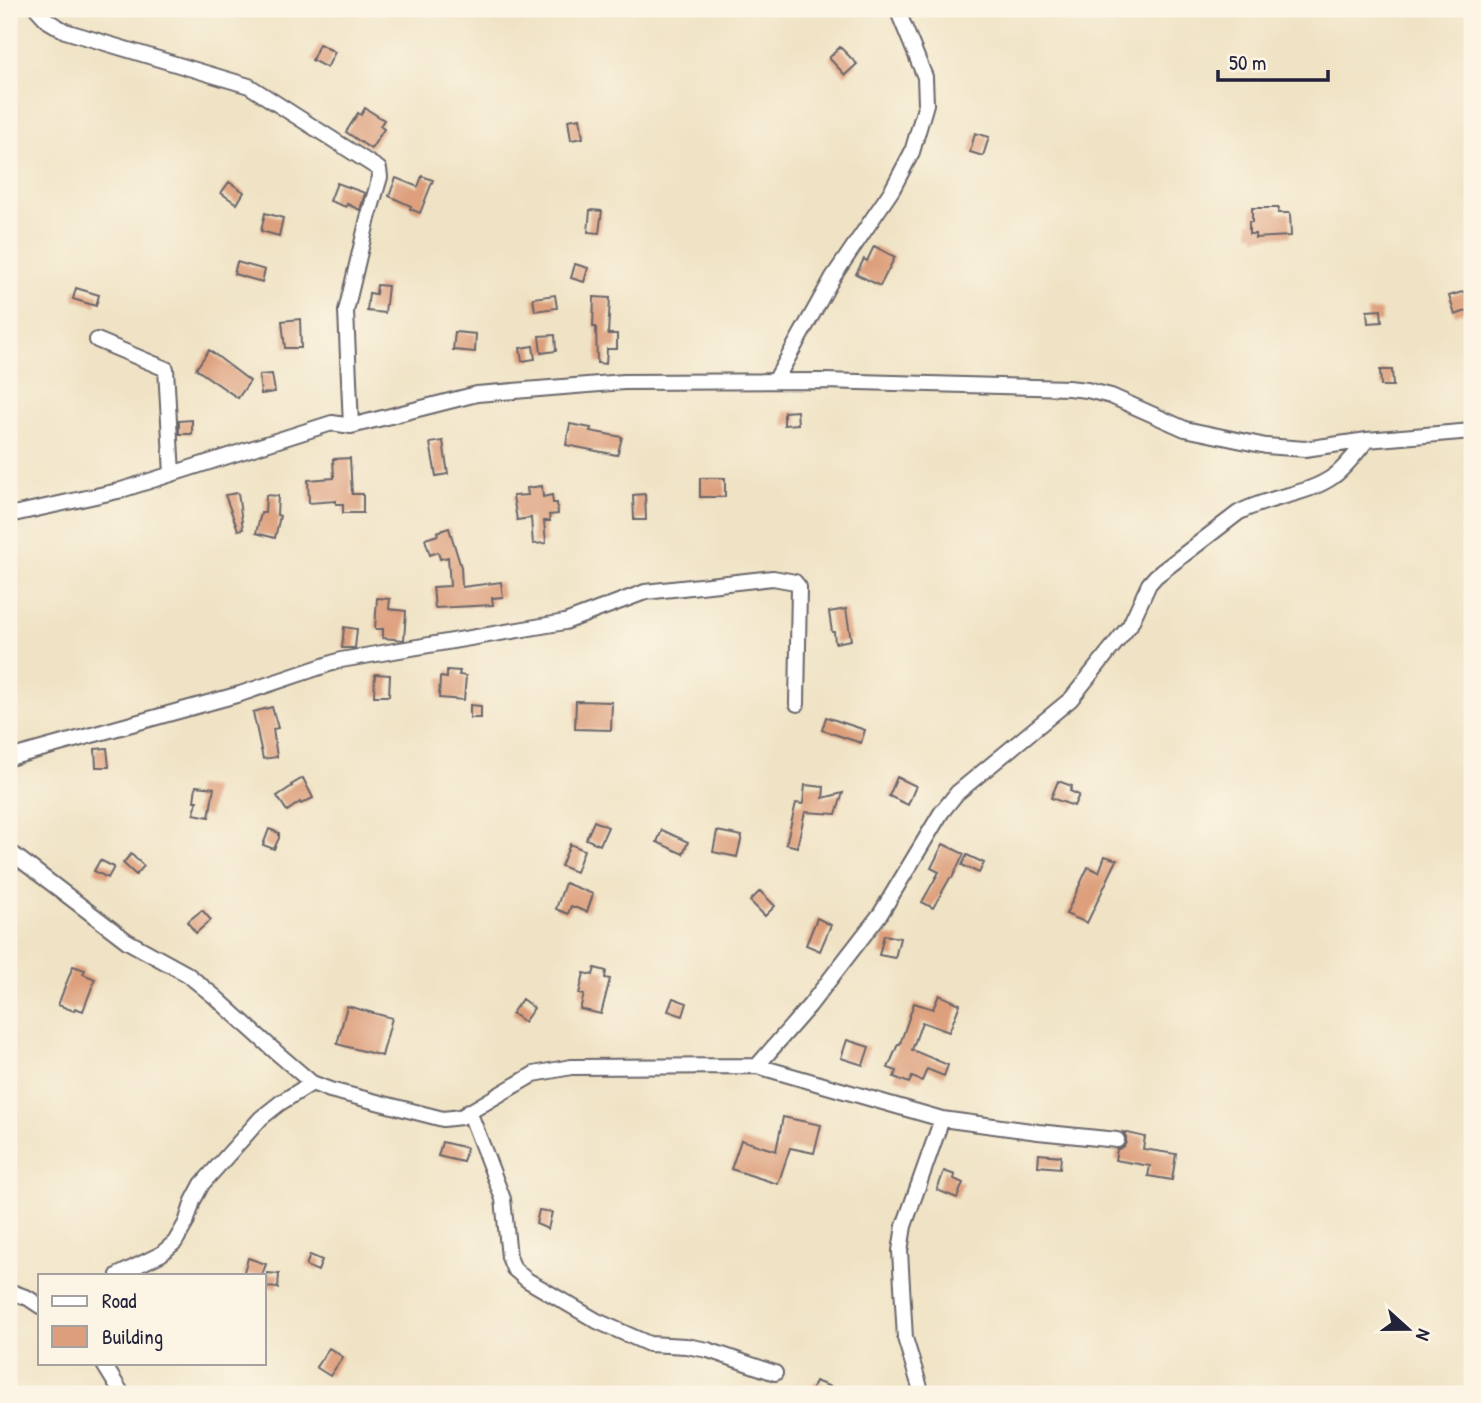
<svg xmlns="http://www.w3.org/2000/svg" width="1481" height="1403" font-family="'Patrick Hand',sans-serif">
<rect width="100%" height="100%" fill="#fcf5e5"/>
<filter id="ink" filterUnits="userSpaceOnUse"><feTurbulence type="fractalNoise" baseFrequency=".0143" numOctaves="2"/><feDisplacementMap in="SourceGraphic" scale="14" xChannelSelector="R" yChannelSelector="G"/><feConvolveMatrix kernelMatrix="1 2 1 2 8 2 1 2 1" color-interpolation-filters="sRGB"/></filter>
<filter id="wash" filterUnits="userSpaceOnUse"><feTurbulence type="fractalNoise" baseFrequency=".00686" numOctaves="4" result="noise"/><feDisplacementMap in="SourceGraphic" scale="28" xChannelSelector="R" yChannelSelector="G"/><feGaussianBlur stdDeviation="1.57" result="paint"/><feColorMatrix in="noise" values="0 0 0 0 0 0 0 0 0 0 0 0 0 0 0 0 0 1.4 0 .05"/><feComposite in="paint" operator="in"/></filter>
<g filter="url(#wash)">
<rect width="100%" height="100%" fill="#f0e3c5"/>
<g id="blocks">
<path fill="#dd9f7b" d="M319 44 335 52 327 68 312 60Z
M840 47 857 64 845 75 829 58Z
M365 108 384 120 380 126 384 129 371 149 346 132 358 113 361 115Z
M580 118 583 138 571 140 568 120Z
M975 133 989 137 983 156 970 152Z
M422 176 433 180 420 213 410 209 411 206 389 196 396 178 418 187Z
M229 182 244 192 237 204 221 193Z
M337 183 365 193 360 210 347 204 346 207 330 201Z
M1252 208H1279L1278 213H1290L1291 236 1255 238V234H1249V222H1252Z
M590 210 602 211 599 233 588 232Z
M265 213 283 218 279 236 261 231Z
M874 246 895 257 880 286 856 274 864 259 867 261Z
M237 262 265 270 262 282 234 274Z
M575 264 588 268 584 282 571 278Z
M377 285 388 286 385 313 367 311 369 293 376 294Z
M76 288 99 295 96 306 73 299Z
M1472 289V309L1455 315 1449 296Z
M555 295 557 308 535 311 533 298Z
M594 297 610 298 608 334H617V349H607L606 364 597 363 596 327H593Z
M1381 310 1382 322 1368 323 1367 311Z
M300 319 301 348H285L282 321Z
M455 332 476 334 475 352 453 350Z
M555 335 556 351 541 353 539 336Z
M533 346 535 359 522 361 520 348Z
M209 350 250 381 238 398 196 369Z
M1380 370H1392L1393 386H1381Z
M272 374 275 392 261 394 259 375Z
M797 411 798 424 784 425V412Z
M192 420V434H179V421Z
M570 424 591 428 590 431 622 437 618 453 617 455 566 445Z
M443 441 448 474 436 476 430 443Z
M350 458 352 494H363V513H343V504H336V501L309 503 308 480 334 478 333 459Z
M700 478H725V497H700Z
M542 486 543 497 552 495 553 503H557L558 514 549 515 550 521H544L546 543 533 544 531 518 517 520 513 496 528 495 527 488Z
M238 493 243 529 238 530 225 495Z
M645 494 646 520H634L633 495Z
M266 495 278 496 277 515 280 516 275 538 256 533 261 513H265Z
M449 528 461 567 462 587 501 582 503 597 492 598 493 605 435 608 433 587 450 586 448 557 440 559 438 552 430 555 425 539 438 535 437 532Z
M377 598 390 599 389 609 406 611 404 640 383 638V629H375Z
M846 609 851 640 835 643 834 632H832L829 612Z
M344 627 357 629 355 648H342Z
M447 670 460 671 459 675 466 676 464 700 439 698 440 677 447 678Z
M375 674 390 675 389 696H374Z
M576 701 612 702 611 730 575 729Z
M470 705 481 706V718H470Z
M272 707 278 728 273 729 277 757 263 759 253 712Z
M826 717 865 730 861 743 822 730Z
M107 748 109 767H96L95 749Z
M897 777 916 786 908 805 889 796Z
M303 778 313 798 301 804 300 802 287 811 277 796 292 786 291 785Z
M1058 781 1072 786 1070 791 1079 795 1074 806 1051 798Z
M805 785 824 787 823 798 843 793 836 814 805 812 797 847 786 844 796 803 803 804Z
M196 786 214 788 209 817 194 814 197 801H194Z
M594 821 608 827 600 845 586 839Z
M269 829 279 833V838L274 849 263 845Z
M662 830 688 842 683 854 657 842Z
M717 831 742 836 737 857 713 852Z
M570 844 584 850 576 872 561 866Z
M943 844 964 854 952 878H950L933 908 922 902 939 872 931 868Z
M131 854 144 866 136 875 123 863Z
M967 855 984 863 979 873 962 865Z
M1105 856 1117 860 1087 923 1066 914 1088 867 1099 872Z
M100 860 114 867 108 878 94 871Z
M565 883 593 894 587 912 571 906 568 914 556 909Z
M760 891 775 906 765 916 750 901Z
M202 910 211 920 196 933 187 922Z
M817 918 831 925 820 951 806 945Z
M884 935 900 938 895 958 879 955Z
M73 966 85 970 83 974 95 979 83 1011 75 1008 74 1011 58 1005Z
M595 968 606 971 605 978 610 979 601 1014 580 1009 584 995 579 994 584 973 593 975Z
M939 995 960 1004 949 1032 922 1022 912 1050 948 1065 944 1076 927 1069 922 1081 912 1077 909 1083 894 1077 897 1071 888 1068 898 1044H900L914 1003 933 1009Z
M673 998 687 1003 683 1016 668 1011Z
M522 999 534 1008 524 1022 512 1013Z
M347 1006 392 1018 382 1056 337 1044Z
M847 1040 869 1047 863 1065 841 1058Z
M783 1117 821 1125 814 1153 790 1148 778 1184 731 1169 741 1140 776 1151Z
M1123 1132 1145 1137 1143 1149 1176 1154 1172 1180 1148 1176 1150 1166 1115 1160 1117 1150 1124 1146 1126 1142V1137Z
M442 1142 467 1148 463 1162 438 1156Z
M1039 1154 1061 1156 1060 1168 1038 1166Z
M944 1171 955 1175 954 1179 963 1183 957 1198 937 1190Z
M539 1210 552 1212 548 1229 536 1224Z
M310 1255 322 1260 318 1271 306 1266Z
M248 1258 266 1264 262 1275H243Z
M267 1273 279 1274 278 1288 266 1287Z
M329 1348 343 1357 330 1376 316 1367Z
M815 1381 847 1393 846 1394H810Z"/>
</g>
</g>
<g filter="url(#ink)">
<use href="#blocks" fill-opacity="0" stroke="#6a666b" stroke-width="2"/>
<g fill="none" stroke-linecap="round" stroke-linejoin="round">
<g stroke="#6a666b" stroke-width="18">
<path id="street" d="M37 9 48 21 65 31 249 86 379 169 380 177 368 218 346 311 351 426
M97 340 166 369 172 474
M775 381 833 277 892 190 912 152 926 104 925 77 897 9
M9 515 118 491 332 423 351 426 477 394 624 382 824 381 1068 388 1087 390 1111 396 1185 429 1266 446 1305 449 1367 440 1472 431
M9 758 240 694 341 660 565 622 645 592 773 578 795 582 799 587 797 704
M9 851 127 941 187 974 214 996 276 1052 312 1083 330 1090 443 1119 461 1117 534 1074 571 1067 757 1066 942 1119 1038 1132 1117 1140
M757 1066 810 1005 881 913 941 813 957 793 1071 699 1130 625 1149 584 1156 576 1238 513C1268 496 1306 496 1334 476 1346 467 1357 452 1367 440
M469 1111 503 1199 509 1257 514 1269 527 1280 597 1321 649 1344 686 1346 708 1350 775 1373
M118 1275 161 1254 175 1242 186 1223 193 1201 202 1184 261 1118 280 1103 312 1083
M9 1291 28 1298 40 1306
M103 1363 122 1394
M922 1394 905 1338 900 1251 904 1226 942 1119"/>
</g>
<use href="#street" stroke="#fff" stroke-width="14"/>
</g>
</g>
<rect width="1481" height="1403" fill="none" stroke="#fcf5e5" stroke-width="35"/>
<rect x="38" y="1274" width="228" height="91" fill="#fcf5e5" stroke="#a5a1a1" stroke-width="2"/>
<rect x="52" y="1296" width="35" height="10" fill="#ffffff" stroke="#a5a1a1" stroke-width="2"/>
<text x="102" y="1308" font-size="21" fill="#22223b">Road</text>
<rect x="52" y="1326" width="35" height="21" fill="#dd9f7b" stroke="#a5a1a1" stroke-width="2"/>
<text x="102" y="1344" font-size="21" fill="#22223b">Building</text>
<g transform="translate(1408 1329) rotate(111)" stroke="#fcf5e5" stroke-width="5" paint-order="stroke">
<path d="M0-5L12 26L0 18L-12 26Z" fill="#22223b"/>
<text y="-10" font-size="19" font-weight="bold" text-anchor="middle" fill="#22223b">N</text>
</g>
<path d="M1218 70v10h110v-10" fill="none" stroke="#22223b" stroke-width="3.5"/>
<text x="1229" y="70" font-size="21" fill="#22223b" stroke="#fcf5e5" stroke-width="5" paint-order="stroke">50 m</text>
</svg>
